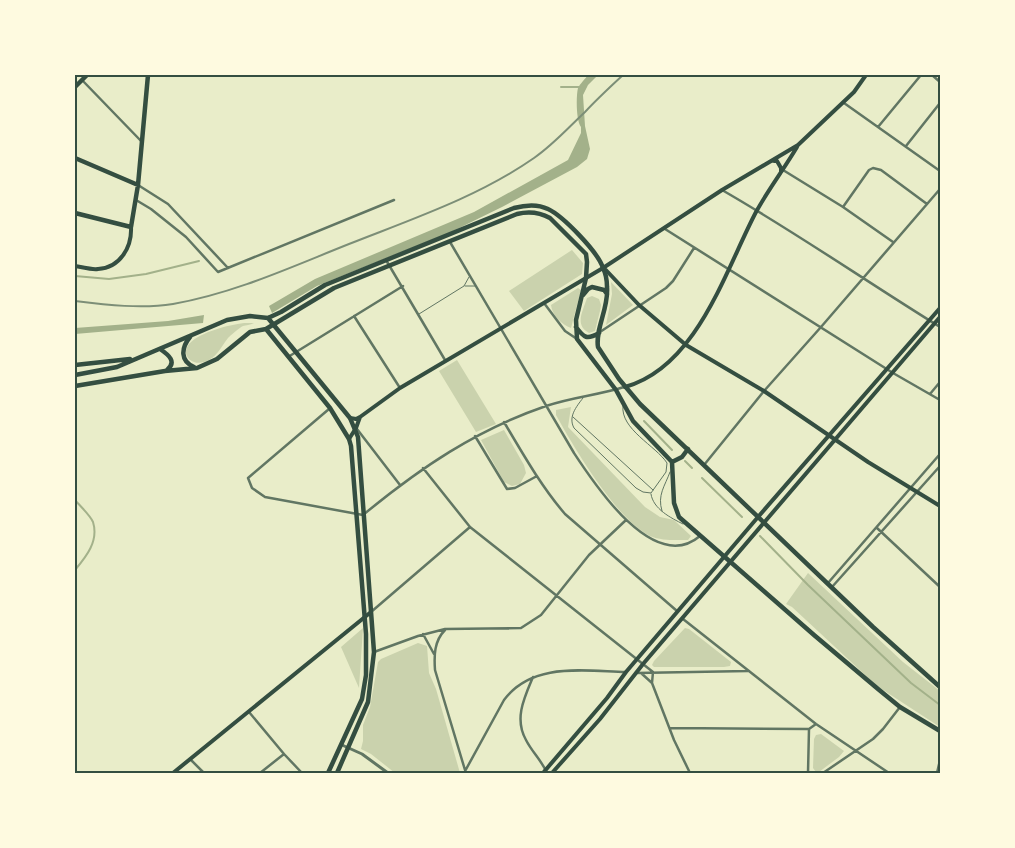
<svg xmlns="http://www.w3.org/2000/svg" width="1015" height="848" font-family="'Open Sans',sans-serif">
<rect width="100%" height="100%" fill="#e9edc9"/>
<path fill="#cad2ad" d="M572 250 583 263 582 274 524 311 509 291Z
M611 282 633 305 606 325 612 294Z
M578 288 581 290 571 328C562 325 552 315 551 305Z
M592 296 599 299 601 305 600 311 595 331 589 333C574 325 583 311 587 298Z
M244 323H254C250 325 246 325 243 326 240 327 229 337 228 338 220 348 217 358 204 362 192 366 179 354 190 343 201 332 228 325 244 323Z
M457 360 496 424 476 432 439 371Z
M571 407 568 427 645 507 660 517 674 520 691 536 688 540C675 540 662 541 650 536 617 520 574 448 556 415V410Z
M504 430 524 465 526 473 520 484 512 486 504 482 481 440Z
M808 573 903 662 940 691V727L877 686 792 607 786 604Z
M363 628 359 688 341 647Z
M685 628 689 629 731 662 730 666 724 667H654L652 665 654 661Z
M418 643 427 646 429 673 436 689 460 773H395L371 754 361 749 363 741V725L370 707 378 662 381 659Z
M821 734 844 751 839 757 819 772H816L813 768 814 739 816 735Z"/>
<path fill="#a3b18a" d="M588 75H598L588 85 583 95 585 126 590 149 587 159 577 167 502 207 451 232 317 286 272 313 269 306 315 279 474 212 568 160 581 133V127C576 121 576 96 578 88 580 84 585 79 588 75Z
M204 315 203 323 75 334V328L168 321Z"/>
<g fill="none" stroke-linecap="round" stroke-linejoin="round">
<path stroke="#a3b18a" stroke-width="2" d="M561 87H580
M75 276 109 279 146 274 199 261
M644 421 672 450
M685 461 692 468
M702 478 742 517
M75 500C80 506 90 515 93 522 99 541 86 557 75 570
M760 536 808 585 911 683 940 705"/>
<path stroke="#617663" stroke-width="1" d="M465 286H475
M419 314 464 286 469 277
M583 398C576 407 568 417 574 428L636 488 643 492 651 493 666 472 667 463C656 446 620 429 623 406
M573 417 653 490
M651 494C653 509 671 518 683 524
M662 511C657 495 665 486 670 472"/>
<path stroke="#617663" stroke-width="2.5" d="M932 75 940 82
M82 80 142 142
M844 103 940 171
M878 127 921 75
M906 146 940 103
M783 170 843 207 893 242
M138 185 168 204 228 268
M722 190C797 233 867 282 940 327
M136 200 151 209 186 237 218 272 394 200
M843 207 869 170 873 168 881 170 927 204
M665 229 893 373 940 400
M450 242 574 453C595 485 654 575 700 536
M386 260 445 360
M544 303 565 331 577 339
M354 316 400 388
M600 332 666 288 673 281 694 248
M288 357 403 286
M930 394 940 382
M329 409 248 478 252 488 265 497 363 515C420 468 476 430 546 406 572 397 599 395 624 387
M504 422C523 454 541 486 565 514L677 611
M357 429 400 485
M475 436 507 489 515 488 537 476
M704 465 764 391 821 327 940 189
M423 468 470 527 653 672
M877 528 940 587
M828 583 940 454
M832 587 940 466
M371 612 470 527
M683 619 816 724 889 773
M445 630C434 641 434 656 435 670L465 770
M423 634 434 654
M374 652 418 636 445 629 521 628 541 615 589 555 626 520
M636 673 748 671
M641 673 652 683 674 740 690 773
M533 677C524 698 514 719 526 740 532 752 542 761 547 773
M652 683 653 672
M249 712 284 754 302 773
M670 728 809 729 816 724
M191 760 204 773
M260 773 284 754
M464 773 504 700C532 662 583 671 626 672
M808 773 809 729
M823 773 873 739 883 729 900 707
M937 773 940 760"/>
<path stroke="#617663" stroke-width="3" d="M342 745 362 754 388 773"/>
<path stroke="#344e41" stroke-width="4" d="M774 161H777L781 168V172
M75 266C82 267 91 270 98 269 120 268 132 247 131 227
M604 268 639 305 686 345 764 391 868 462 940 506
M625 387C697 367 725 271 756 212 768 190 784 169 797 147
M350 418 356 419 360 417 400 388 603 268 722 190 798 145 854 92 866 75
M349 439 356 428 360 417
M173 773 371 612
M543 773 607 698 626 672 758 517 940 308
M552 773 600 719 643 664 940 317"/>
<path stroke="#344e41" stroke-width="4.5" d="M75 87 87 75
M75 158 138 185
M75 213 131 227 138 185 148 75
M583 295 588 289 592 287 604 290 607 294
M268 318 281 312 325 285 514 208C525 205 538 204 548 209 563 216 598 252 603 268 606 274 607 281 607 287 609 308 595 329 598 347L619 379 640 404 873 627 940 687
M268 318 350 418 358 437 374 652 368 702 337 773
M576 327C584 338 587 340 599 333
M266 329 330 408 349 439 351 446 366 634V675L362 699 328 773
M190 337C181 348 180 361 194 367
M160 349C169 355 177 362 167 370
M75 365 130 359
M75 375 117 367 227 320 250 316 268 318
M75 386 165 371 197 368 217 359 250 332 266 329 334 288 517 214C529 211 539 212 550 218L586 254 587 262 586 278 576 320 577 339 616 390 633 421 672 462 674 503 679 517 814 635 878 689 900 707 940 731
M672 462 682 457 688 449"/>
<path stroke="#7c8e77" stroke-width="2" d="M75 301C107 305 142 309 173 304 235 293 291 267 349 244 412 219 478 197 534 158 553 145 569 127 585 112 597 99 610 87 623 75"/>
</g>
<rect width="1015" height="848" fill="none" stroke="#fefae0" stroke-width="152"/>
<rect x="76" y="76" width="863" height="696" fill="none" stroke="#344e41" stroke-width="2"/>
</svg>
